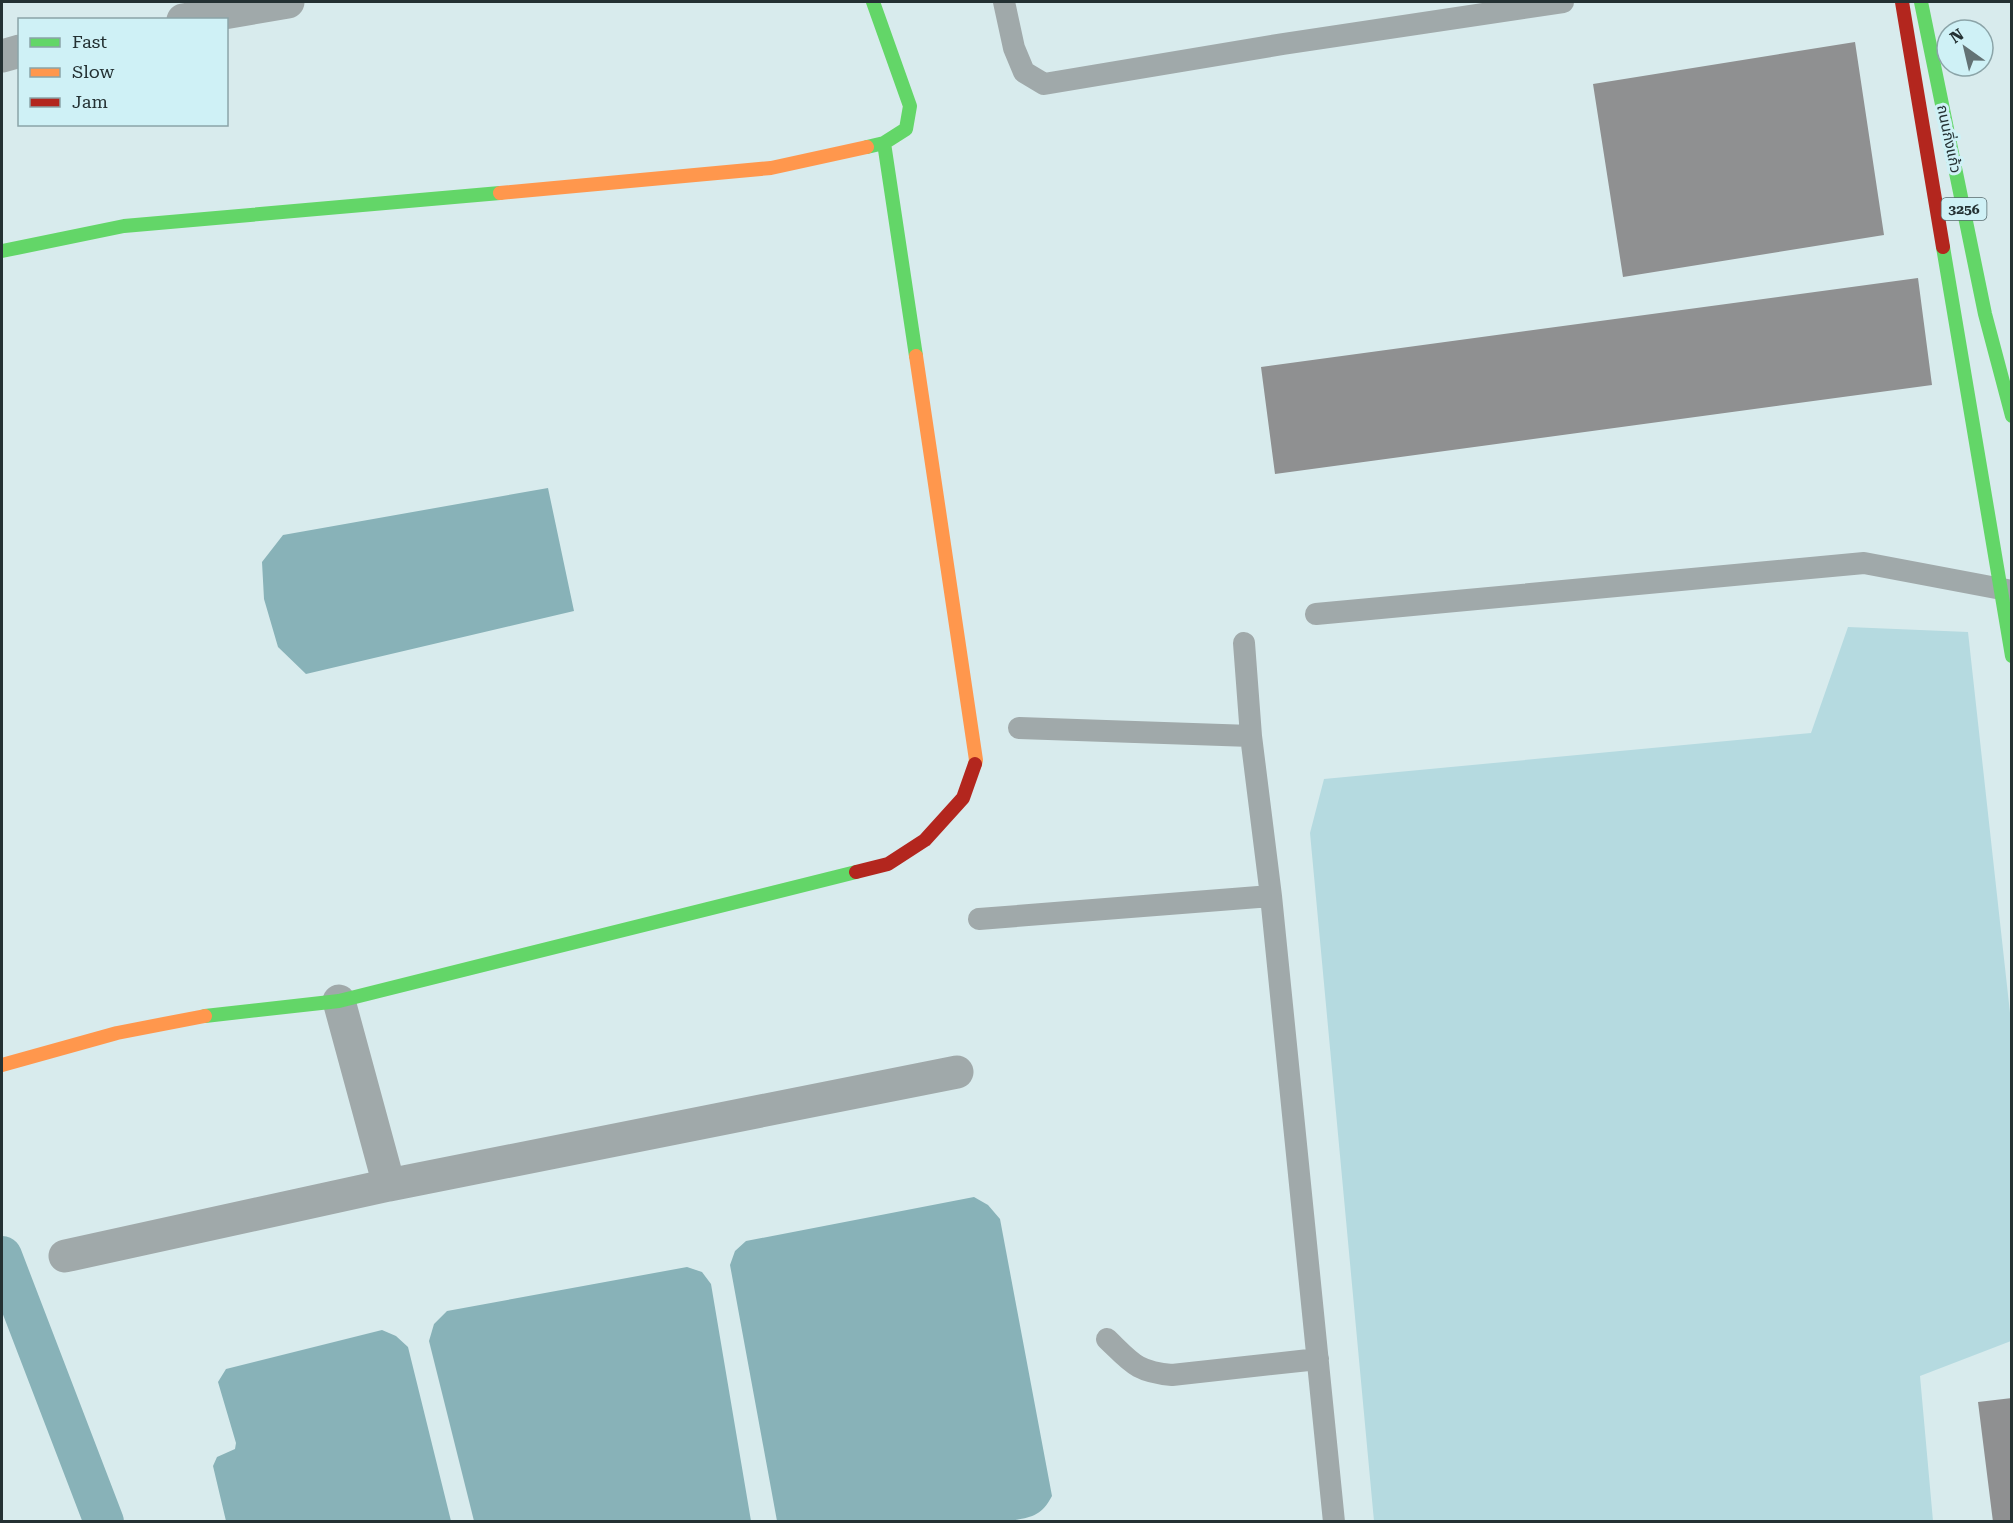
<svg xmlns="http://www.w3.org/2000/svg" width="2013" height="1523" font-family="'Roboto Serif','Noto Sans Thai',serif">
<rect width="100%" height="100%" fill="#d8ebed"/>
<path fill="#b5dae0" d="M1848 627 1968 632 2011 1022V1341L1920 1376 1933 1521H1374L1310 833 1324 779 1811 733Z"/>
<path fill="#88b2b8" d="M548 488 574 611 306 674 278 647 264 599 262 562 283 535Z
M974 1197 988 1205 1000 1219 1052 1496C1041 1517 1031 1517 1010 1521H777L730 1265 735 1251 746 1241Z
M687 1267 702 1272 711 1284 751 1521H474L429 1341 434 1324 447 1311Z
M382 1330 396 1336 408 1347 451 1521H226L213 1466 217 1457 235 1449 236 1443 218 1382 226 1369Z"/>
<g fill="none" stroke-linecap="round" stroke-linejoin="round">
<path stroke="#88b2b8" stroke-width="40" d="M2 1256 104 1522"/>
</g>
<path fill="#8f9091" d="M1855 42 1884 235 1623 277 1593 84Z
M1918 278 1932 385 1275 474 1261 367Z
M2012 1398V1522H1993L1978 1402Z"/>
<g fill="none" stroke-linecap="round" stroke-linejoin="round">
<path stroke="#a0a9aa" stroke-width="22" d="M1004 2 1014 48 1024 72 1044 84 1283 44 1563 2
M1316 614 1864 563 2012 591
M1244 643 1251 736 1271 896 1334 1522
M1019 728 1251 736
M979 919 1271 896
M1107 1339C1131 1362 1136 1372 1172 1375L1318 1359"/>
<path stroke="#a0a9aa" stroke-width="33" d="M183 20 288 2
M2 56 20 51
M389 1185 957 1072
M65 1256 389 1185 339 1001"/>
<path stroke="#63d668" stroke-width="14" d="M1921 2 1985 314 2012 416
M884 143 916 356
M867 147 884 143 906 129 910 106 873 2
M1943 247 2012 656
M2 251 124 226 500 193
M205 1016 339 1001 856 872"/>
<path stroke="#ff974d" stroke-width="14" d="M500 193 771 168 867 147
M916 356 976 760 975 764
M2 1065 117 1033 205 1016"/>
<path stroke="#b3261e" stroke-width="14" d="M1902 2 1943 247
M856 872 888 864 925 840 963 798 975 764"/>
</g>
<g text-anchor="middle" stroke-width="6" stroke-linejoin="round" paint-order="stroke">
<rect fill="#cff1f6" stroke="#576b6e" stroke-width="1.5" x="1941.5" y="198" width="45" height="22" rx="4.5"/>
<g font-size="14" font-weight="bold" fill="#243133">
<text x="1964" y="214">3256</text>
</g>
<g font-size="15" fill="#243133" stroke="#cff1f6">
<text transform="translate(1949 139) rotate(78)" y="5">ถนนกิ่งแก้ว</text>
</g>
</g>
<rect width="2013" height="1523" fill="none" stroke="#243133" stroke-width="6"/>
<rect x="18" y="18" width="210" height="108" fill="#cff1f6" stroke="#8ba4a8" stroke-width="1.5"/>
<rect x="30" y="38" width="30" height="9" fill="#63d668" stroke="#8ba4a8" stroke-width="1.5"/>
<text x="72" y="48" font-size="18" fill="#243133">Fast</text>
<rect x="30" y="68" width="30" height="9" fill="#ff974d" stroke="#8ba4a8" stroke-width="1.5"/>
<text x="72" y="78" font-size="18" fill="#243133">Slow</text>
<rect x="30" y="98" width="30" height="9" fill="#b3261e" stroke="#8ba4a8" stroke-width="1.5"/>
<text x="72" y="108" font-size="18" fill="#243133">Jam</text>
<g transform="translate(1965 48) rotate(326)"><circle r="28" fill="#cff1f6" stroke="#8ba4a8" stroke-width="1.5"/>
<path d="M0-4.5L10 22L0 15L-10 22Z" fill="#637274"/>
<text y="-9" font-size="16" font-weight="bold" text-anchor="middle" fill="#243133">N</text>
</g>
</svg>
